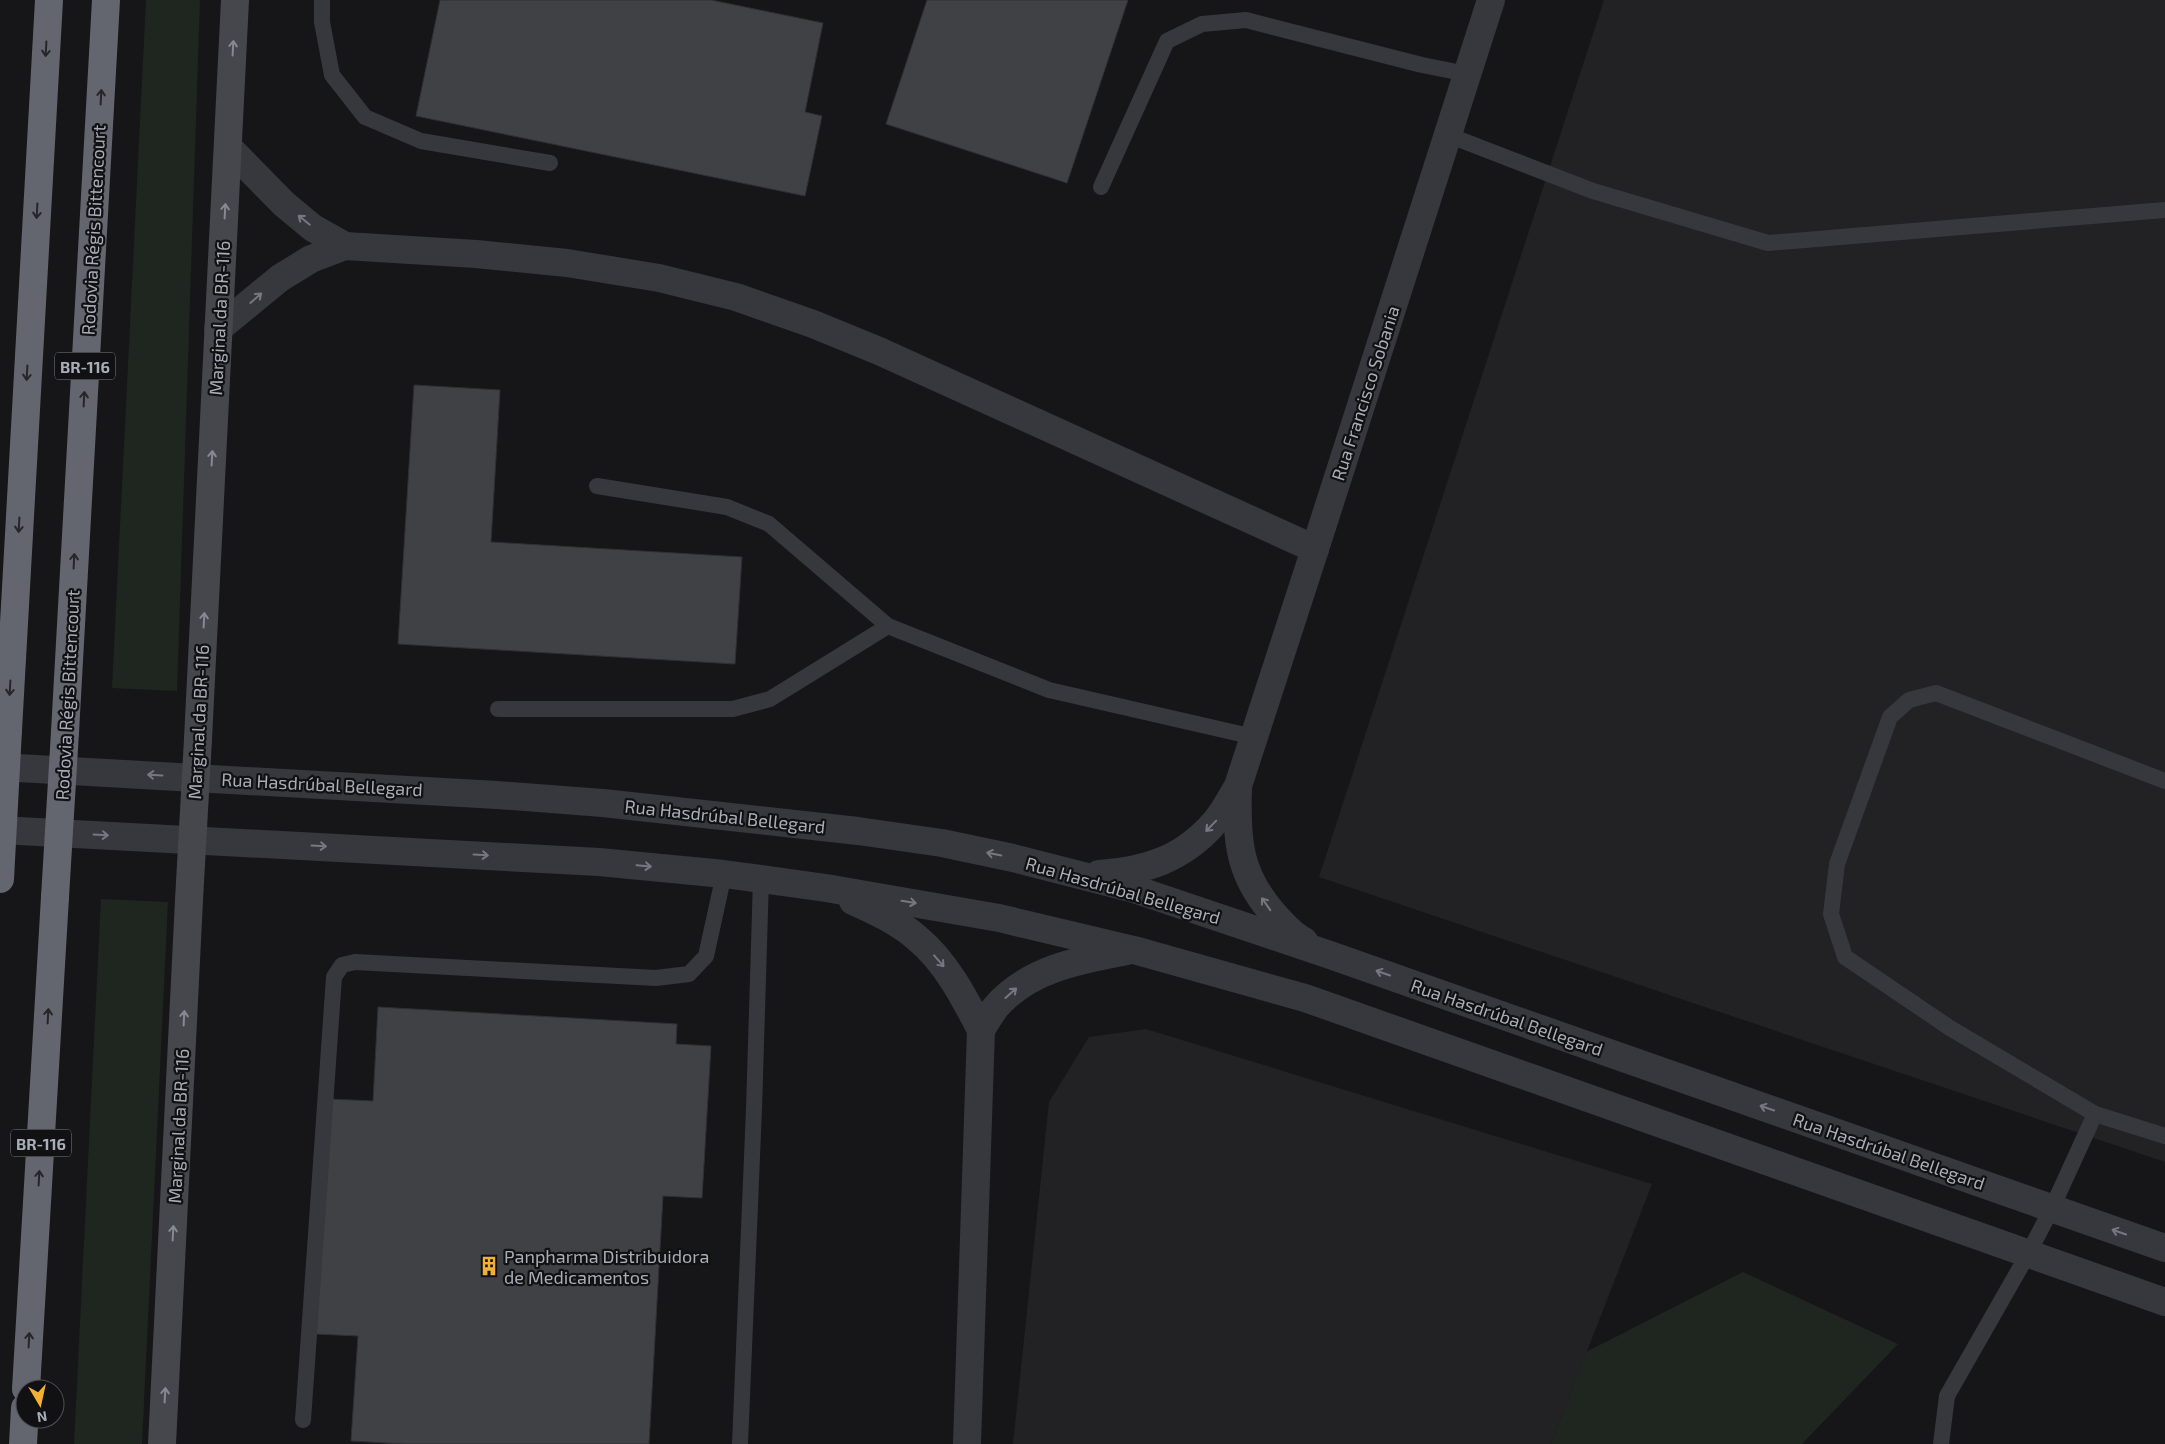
<svg xmlns="http://www.w3.org/2000/svg" width="2165" height="1444" viewBox="0 0 2165 1444" font-family="'Exo 2',sans-serif">
<style>
.built{fill:#222225}
.green{fill:#1e261f}
.building{fill:#404145;stroke:#303034}
.lines{fill:none;stroke-linecap:round;stroke-linejoin:round}
.service{stroke:#37383d;stroke-width:16}
.minor{stroke:#37383d;stroke-width:28}
.tertiary{stroke:#37383d;stroke-width:28}
.secondary{stroke:#45474d;stroke-width:28}
.motorway{stroke:#63666e;stroke-width:28}
.secondary-bridge{stroke:#45474d;stroke-width:28}
.motorway-bridge{stroke:#63666e;stroke-width:28}
.oneway{stroke:#858993}
.oneway2{stroke:#26262a}
.oneway3{stroke:#757881}
.labels{text-anchor:middle;dominant-baseline:central;stroke-width:4.5;stroke-linejoin:round;paint-order:stroke}
.shield{fill:#111113;stroke:#7b7e86;stroke-width:1}
.shield-label{font-size:16px;font-weight:bold;fill:#a8adb8}
.street-label{font-size:18px;fill:#a8adb8;stroke:#111113}
.poi-label{font-size:18px;fill:#a8adb8;stroke:#111113;text-anchor:start}
</style>
<rect width="100%" height="100%" fill="#161618"/>
<!-- built -->
<g class="built">
<polygon points="1604,0 2165,0 2165,1162 1319,877"/>
<polygon points="1146,1029 1652,1184 1551,1444 1013,1444 1049,1102 1089,1037"/>
</g>
<!-- green -->
<g class="green">
<polygon points="146,0 200,0 177,691 112,688"/>
<polygon points="101,899 168,902 142,1444 74,1444"/>
<polygon points="1743,1272 1898,1344 1802,1444 1551,1444 1586,1352"/>
</g>
<!-- building -->
<g class="building">
<polygon points="440,0 711,0 823,23 805,112 822,116 805,196 416,116"/>
<polygon points="927,0 1128,0 1067,183 886,124"/>
<polygon points="414,385 500,390 491,542 742,557 735,664 398,644"/>
<polygon points="378,1007 677,1024 676,1044 711,1046 702,1198 663,1196 649,1444 403,1444 351,1441 358,1336 316,1334 329,1099 373,1101"/>
</g>
<g class="lines">
<!-- service -->
<g class="service">
<polyline points="322,0 322,22 332,75 365,117 421,141 550,163"/>
<polyline points="1448,135 1593,191 1768,243 2165,210"/>
<polyline points="1101,187 1167,41 1202,24 1246,20 1422,65 1467,74"/>
<polyline points="597,486 727,507 769,524 888,626 1049,690 1254,737"/>
<polyline points="498,709 733,709 770,699 888,626"/>
<polyline points="2165,781 1936,693 1909,700 1890,717 1837,864 1831,914 1845,957 1950,1028 2095,1114 2165,1136"/>
<polyline points="303,1420 334,977 342,965 355,962 656,978 689,974 706,956 724,874"/>
<polyline points="740,1444 754,1109 761,879"/>
<polyline points="1941,1444 1947,1396 2028,1254 2052,1208 2095,1114"/>
</g>
<!-- minor -->
<polyline class="minor" points="1315,549 1491,0"/>
<!-- tertiary -->
<g class="tertiary">
<polyline points="228,147 284,204 313,228 345,246"/>
<path d="M218 329 280 278 311 259 345 246 476 254 567 263 659 278 736 297 813 324 879 351 1315 549 1238 786C1231 798 1224 812 1215 822 1183 859 1146 871 1099 874"/>
<polyline points="0,767 497,795 603,803 858,831 942,843 1013,858 1134,889 1330,955 2165,1248"/>
<path d="M1238 788C1236 843 1239 877 1278 919 1287 928 1293 936 1304 941"/>
<polyline points="0,830 599,862 724,874 826,888 999,918 1134,950 1305,998 2165,1302"/>
<path d="M853 901C875 911 899 922 917 938 946 962 964 997 981 1030L967 1444"/>
<path d="M981 1030C985 1023 990 1015 995 1008 1028 969 1079 960 1127 951"/>
</g>
<!-- secondary -->
<g class="secondary">
<polyline points="198,739 235,0"/>
<polyline points="162,1444 189,900"/>
</g>
<!-- motorway -->
<g class="motorway">
<polyline points="8,730 49,0"/>
<polyline points="65,732 106,0"/>
<polyline points="26,1389 55,897"/>
<polyline points="23,1444 25,1408"/>
</g>
<!-- secondary-bridge -->
<polyline class="secondary-bridge" points="189,900 198,739"/>
<!-- motorway-bridge -->
<g class="motorway-bridge">
<polyline points="0,879 8,730"/>
<polyline points="55,897 65,732"/>
</g>
</g>
<!-- one-way arrows -->
<defs><path id="oneway-shaft" d="M-6 0H5M1.5-3L5.5 0L1.5 3" fill="none" stroke-width="1.6" stroke-linecap="round" stroke-linejoin="round" transform="scale(1.25)"/></defs>
<g class="oneway">
<use href="#oneway-shaft" transform="translate(233 48) rotate(-87)"/>
<use href="#oneway-shaft" transform="translate(225 211) rotate(-87)"/>
<use href="#oneway-shaft" transform="translate(212 458) rotate(-87)"/>
<use href="#oneway-shaft" transform="translate(204 620) rotate(-87)"/>
<use href="#oneway-shaft" transform="translate(184 1018) rotate(-87)"/>
<use href="#oneway-shaft" transform="translate(173 1233) rotate(-87)"/>
<use href="#oneway-shaft" transform="translate(165 1395) rotate(-87)"/>
</g>
<g class="oneway2">
<use href="#oneway-shaft" transform="translate(46 49) rotate(93)"/>
<use href="#oneway-shaft" transform="translate(101 97) rotate(-87)"/>
<use href="#oneway-shaft" transform="translate(37 211) rotate(93)"/>
<use href="#oneway-shaft" transform="translate(27 373) rotate(93)"/>
<use href="#oneway-shaft" transform="translate(84 399) rotate(-87)"/>
<use href="#oneway-shaft" transform="translate(19 525) rotate(93)"/>
<use href="#oneway-shaft" transform="translate(74 561) rotate(-87)"/>
<use href="#oneway-shaft" transform="translate(10 688) rotate(93)"/>
<use href="#oneway-shaft" transform="translate(48 1016) rotate(-87)"/>
<use href="#oneway-shaft" transform="translate(39 1178) rotate(-87)"/>
<use href="#oneway-shaft" transform="translate(29 1340) rotate(-87)"/>
</g>
<g class="oneway3">
<use href="#oneway-shaft" transform="translate(304 220) rotate(-141)"/>
<use href="#oneway-shaft" transform="translate(256 298) rotate(-41)"/>
<use href="#oneway-shaft" transform="translate(155 775) rotate(-177)"/>
<use href="#oneway-shaft" transform="translate(1211 826) rotate(134)"/>
<use href="#oneway-shaft" transform="translate(101 835) rotate(3)"/>
<use href="#oneway-shaft" transform="translate(319 846) rotate(3)"/>
<use href="#oneway-shaft" transform="translate(994 854) rotate(-169)"/>
<use href="#oneway-shaft" transform="translate(481 855) rotate(3)"/>
<use href="#oneway-shaft" transform="translate(644 866) rotate(5)"/>
<use href="#oneway-shaft" transform="translate(909 902) rotate(9)"/>
<use href="#oneway-shaft" transform="translate(1266 904) rotate(-125)"/>
<use href="#oneway-shaft" transform="translate(939 961) rotate(49)"/>
<use href="#oneway-shaft" transform="translate(1383 973) rotate(-161)"/>
<use href="#oneway-shaft" transform="translate(1011 993) rotate(-42)"/>
<use href="#oneway-shaft" transform="translate(1767 1108) rotate(-161)"/>
<use href="#oneway-shaft" transform="translate(2119 1232) rotate(-161)"/>
</g>
<!-- icons -->
<defs>
<symbol id="building-bare" viewBox="-9 -9 18 18"><path d="M-4-6H4V6H1V3H-1V6H-4ZM-2.5-4.3h1.7v1.8h-1.7ZM.8-4.3h1.7v1.8H.8ZM-2.5-1h1.7V.8h-1.7ZM.8-1h1.7V.8H.8Z" fill="#f2b134" stroke="#111113" stroke-width="2.5" paint-order="stroke"/></symbol>
</defs>
<g fill-rule="evenodd">
<use href="#building-bare" x="475" y="1252" width="28" height="28"/>
</g>
<g class="labels">
<!-- shield labels -->
<g class="shield">
<rect x="55" y="352.5" width="60" height="27" rx="4"/>
<rect x="11" y="1129.5" width="60" height="27" rx="4"/>
</g>
<g class="shield-label">
<text x="85" y="366">BR-116</text>
<text x="41" y="1143">BR-116</text>
</g>
<!-- street labels -->
<g class="street-label">
<text transform="translate(93 230) rotate(-87)">Rodovia Régis Bittencourt</text>
<text transform="translate(219 318) rotate(-87)">Marginal da BR-116</text>
<text transform="translate(1365 393) rotate(-72)">Rua Francisco Sobania</text>
<text transform="translate(67 695) rotate(-87)">Rodovia Régis Bittencourt</text>
<text transform="translate(198 722) rotate(-87)">Marginal da BR-116</text>
<text transform="translate(322 784) rotate(3)">Rua Hasdrúbal Bellegard</text>
<text transform="translate(725 816) rotate(6)">Rua Hasdrúbal Bellegard</text>
<text transform="translate(1123 890) rotate(16)">Rua Hasdrúbal Bellegard</text>
<text transform="translate(1507 1017) rotate(19)">Rua Hasdrúbal Bellegard</text>
<text transform="translate(178 1126) rotate(-87)">Marginal da BR-116</text>
<text transform="translate(1889 1151) rotate(19)">Rua Hasdrúbal Bellegard</text>
</g>
<!-- poi labels -->
<g class="poi-label">
<text x="504" y="1256">Panpharma Distribuidora<tspan x="504" dy="21">de Medicamentos</tspan></text>
</g>
</g>
<!-- north arrow -->
<g transform="translate(40 1404) rotate(171)"><circle r="24" fill="#111113" stroke="#4d4f55"/>
<path d="M0-4L9 19L0 12L-9 19Z" fill="#f2b134"/>
<text y="-8" font-size="14" font-weight="bold" text-anchor="middle" fill="#a8adb8">N</text>
</g>
</svg>
